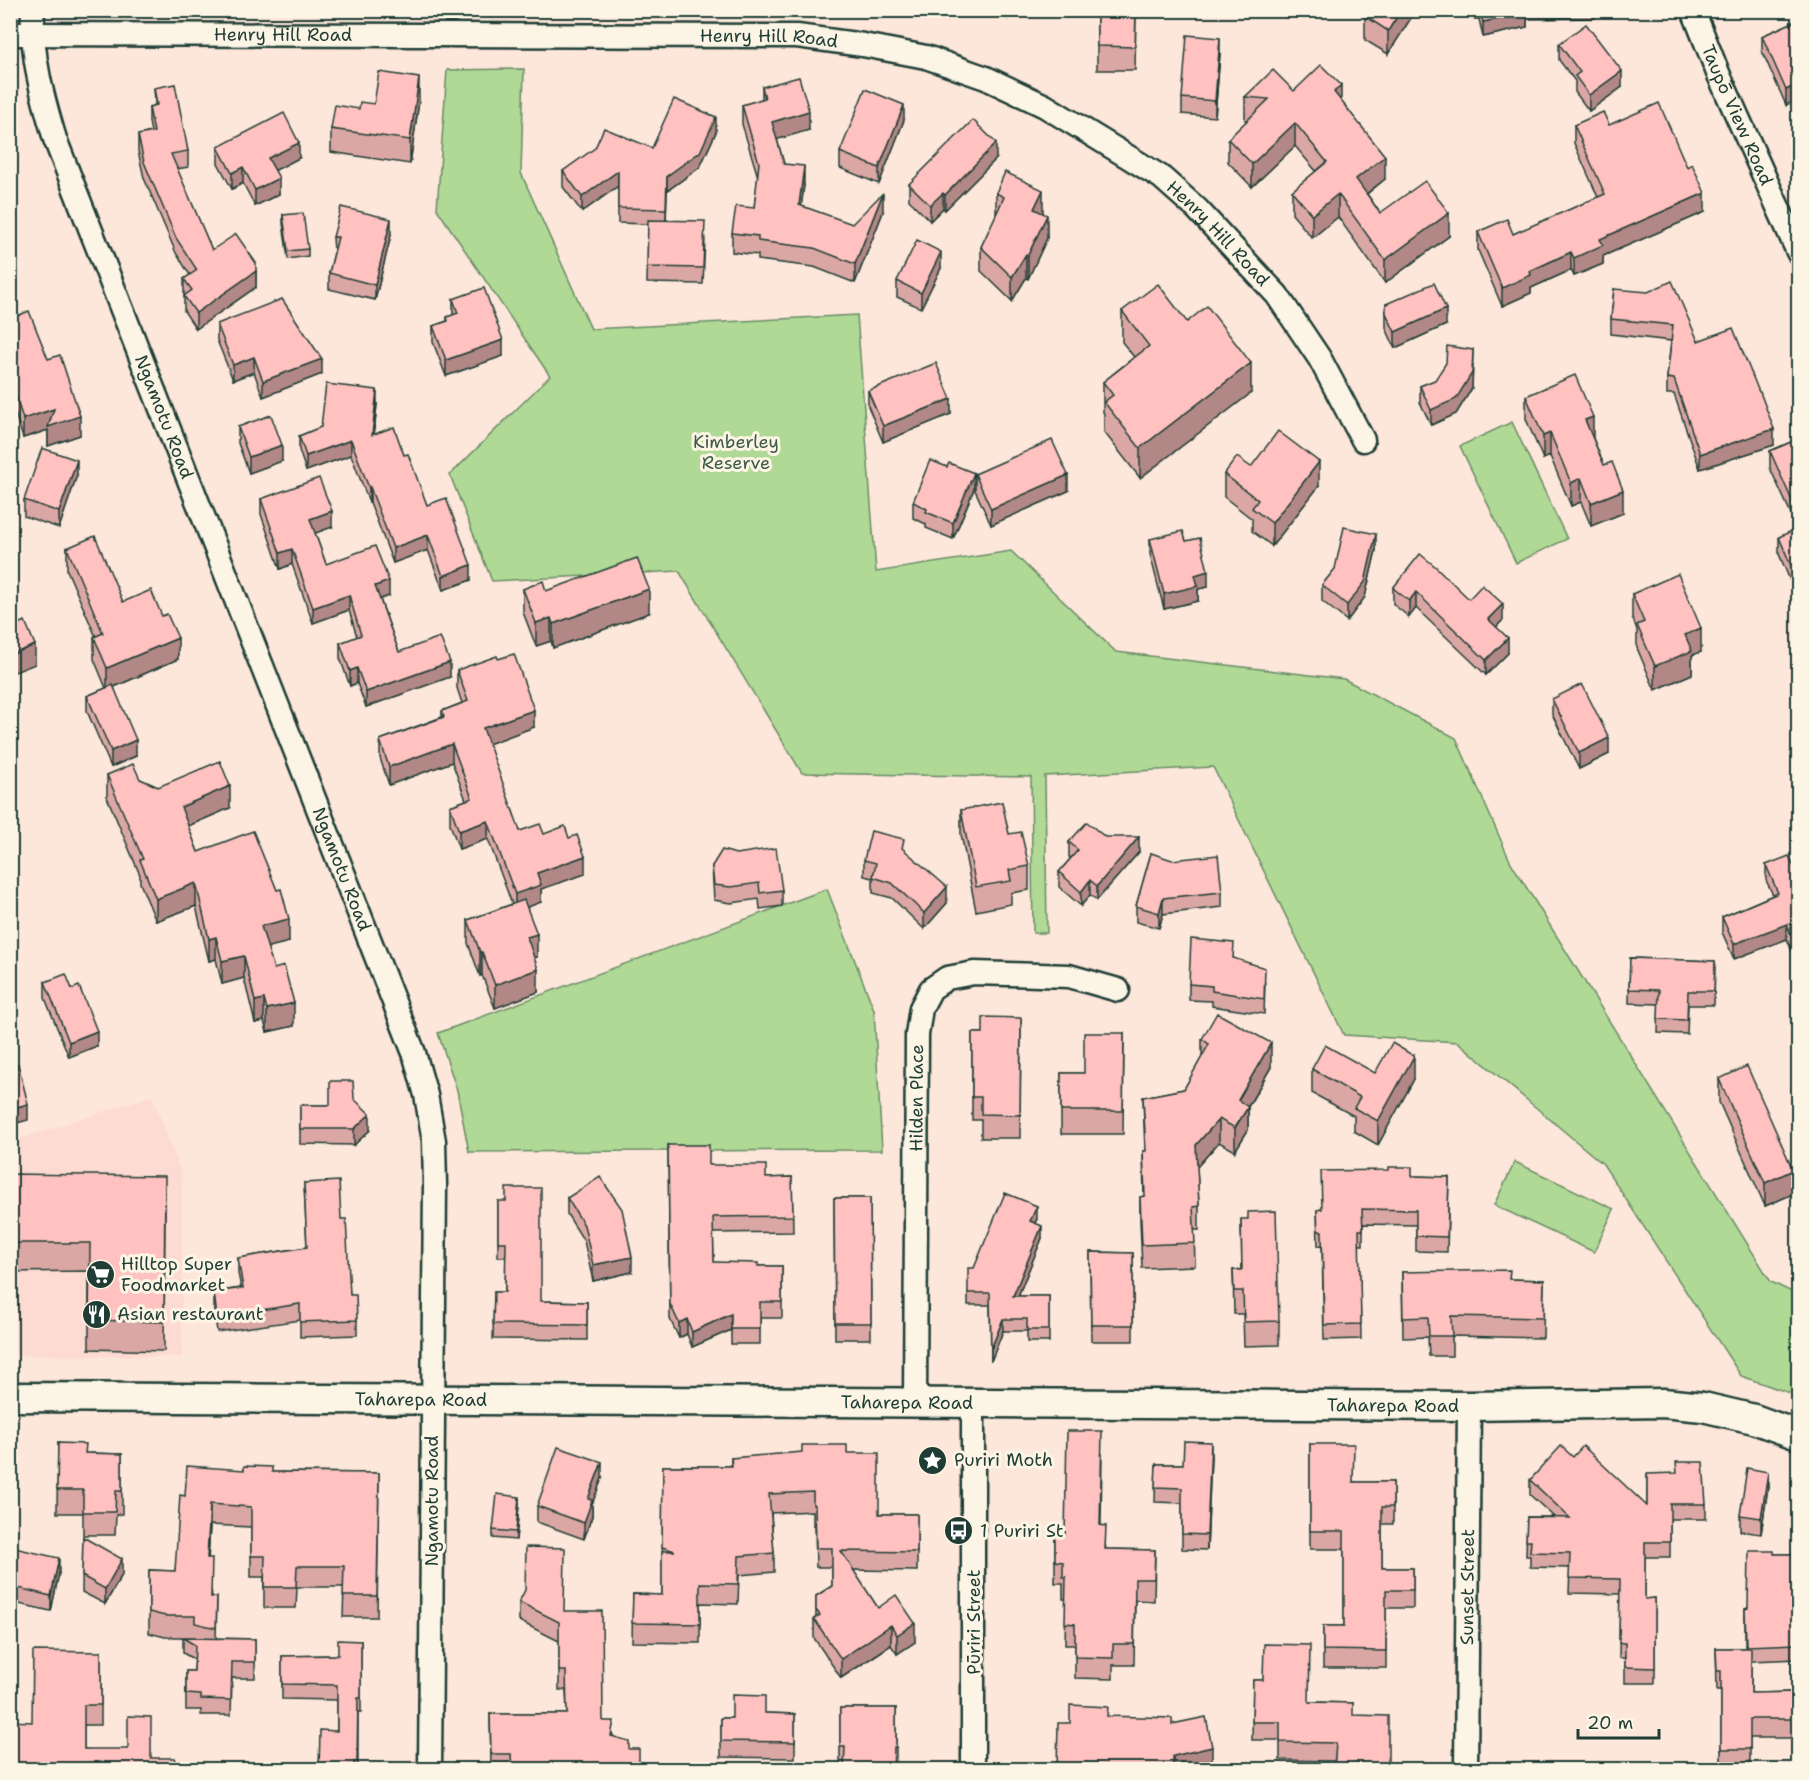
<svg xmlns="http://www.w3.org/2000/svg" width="1809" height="1780" viewBox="0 0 1809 1780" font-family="'Shantell Sans',sans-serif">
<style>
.built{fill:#fedbd2}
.green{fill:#b0d996;stroke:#688b65;stroke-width:1.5}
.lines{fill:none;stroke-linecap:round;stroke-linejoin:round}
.minor-casing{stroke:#1f3d34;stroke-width:27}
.tertiary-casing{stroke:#1f3d34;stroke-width:33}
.minor{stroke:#fcf5e5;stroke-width:22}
.tertiary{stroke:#fcf5e5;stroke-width:28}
.wall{fill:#dba7a5;stroke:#1f3d34;stroke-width:1.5}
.shaded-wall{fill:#b28886;stroke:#1f3d34;stroke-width:1.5}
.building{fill:#ffc2c0;stroke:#1f3d34;stroke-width:1.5}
.labels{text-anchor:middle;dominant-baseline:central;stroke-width:6;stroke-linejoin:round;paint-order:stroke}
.street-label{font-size:18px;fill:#1f3d34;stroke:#fcf5e5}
.park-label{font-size:18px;fill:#3c5c48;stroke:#fcf5e5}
.poi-label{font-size:18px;fill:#1f3d34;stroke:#fcf5e5;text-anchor:start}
</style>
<rect width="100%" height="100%" fill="#fde6da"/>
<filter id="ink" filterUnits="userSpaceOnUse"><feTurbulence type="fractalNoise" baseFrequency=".0167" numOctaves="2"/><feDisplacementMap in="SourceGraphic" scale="12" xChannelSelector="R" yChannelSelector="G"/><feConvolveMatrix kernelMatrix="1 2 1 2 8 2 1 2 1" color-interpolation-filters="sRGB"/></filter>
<g filter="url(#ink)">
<!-- built -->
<polygon class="built" points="152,1096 182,1175 182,1357 11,1355 10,1142"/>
<!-- green -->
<g class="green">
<polygon points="524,69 521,173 591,329 857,315 876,572 1011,551 1116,652 1344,679 1456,738 1510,861 1771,1282 1798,1295 1798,1396 1741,1376 1603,1164 1458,1042 1344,1035 1213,767 1045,776 1047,933 1033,933 1031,777 802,773 679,571 492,581 450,475 550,376 437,209 447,70"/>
<polygon points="1512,422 1567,539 1516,563 1460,446"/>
<polygon points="827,889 874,1010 882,1150 469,1152 457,1090 438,1033"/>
<polygon points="1515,1162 1614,1209 1594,1252 1494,1205"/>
</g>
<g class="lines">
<defs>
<g id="minor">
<path id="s1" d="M33 10C31 55 42 96 55 139L414 1053 426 1095 434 1141 435 1185 430 1770"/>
<path id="s2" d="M1693 10 1718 73 1798 252"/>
<path id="s3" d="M10 34 797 36 863 45 926 57 986 78 1045 106 1161 177 1197 209 1277 295 1320 359 1363 440"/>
<path id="s4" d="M915 1402 917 1035 921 1008 931 989 947 978 974 973 1069 976 1118 990"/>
<polyline points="973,1403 973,1770"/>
<path id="s5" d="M1466 1770 1469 1406"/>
</g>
<g id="tertiary">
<path id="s6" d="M10 1397 1469 1406 1663 1403 1703 1407 1754 1419 1798 1435"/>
</g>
</defs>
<!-- minor casing -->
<use href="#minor" class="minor-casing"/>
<!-- tertiary casing -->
<use href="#tertiary" class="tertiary-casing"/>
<!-- minor -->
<use href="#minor" class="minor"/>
<!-- tertiary -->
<use href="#tertiary" class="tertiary"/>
</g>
<!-- wall -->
<g class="wall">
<polygon points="919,10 933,10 932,14"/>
<polygon points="978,10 1011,10 1008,19"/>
<polygon points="1097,10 1136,10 1135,70 1097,70"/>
<polygon points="1416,10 1388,54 1365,40 1365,16"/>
<polygon points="1472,10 1595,10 1595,18 1527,19 1527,27 1483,37 1479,19 1473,19"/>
<polygon points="1798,20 1786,105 1762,51 1762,36"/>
<polygon points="1559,44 1622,87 1589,111 1575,92 1575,81 1559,60"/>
<polygon points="1220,53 1215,117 1182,114 1182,98"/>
<polygon points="762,87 809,130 777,139 784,164 804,185 801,206 852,224 883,212 855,283 814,267 758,260 758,255 732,252 732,233 754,208 758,177 742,124 742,105 762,99"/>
<polygon points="154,88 188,151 188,167 177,169 212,250 256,271 256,287 196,329 184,311 184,279 190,275 176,253 144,178 138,151 138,135 151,132 149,122 149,107 155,105"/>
<polygon points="1294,91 1341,101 1385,179 1367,194 1380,213 1449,236 1385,283 1338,217 1312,238 1292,214 1292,191 1316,171 1295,146 1252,187 1228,162 1228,139 1248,120 1245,120 1245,97"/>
<polygon points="419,101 410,164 331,152 331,129 359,109 374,104"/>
<polygon points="904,120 879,184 840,168 840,152"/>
<polygon points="1574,125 1609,125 1705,212 1603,256 1603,264 1574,276 1571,270 1531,288 1531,293 1502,306 1478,250 1478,232 1513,234 1598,197 1574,143"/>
<polygon points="716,132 700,167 667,191 666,220 705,237 703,284 647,283 648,224 618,223 618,186 582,212 563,187 563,171"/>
<polygon points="218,147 299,158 275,170 279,194 255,206 243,183 232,189 218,163"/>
<polygon points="996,159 945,210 943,208 930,221 909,200 909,184"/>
<polygon points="996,193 1043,213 1047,238 1028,279 1026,278 1012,301 981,271 981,247 996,216"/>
<polygon points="283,215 308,249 308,256 288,259 283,223"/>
<polygon points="391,235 375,300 329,289 329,273 334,253 333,237"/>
<polygon points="941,268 921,308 897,297 897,281"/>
<polygon points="1614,289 1698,341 1774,445 1700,469 1674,394 1667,394 1667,378 1671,341 1611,334 1611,319"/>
<polygon points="453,299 503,356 446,376 433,342 433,326 447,321 447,317 453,315"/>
<polygon points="10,300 17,316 48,359 80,435 48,446 48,430 23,438 10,398"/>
<polygon points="1386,304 1446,325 1395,348 1386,328"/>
<polygon points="1122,311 1187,322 1251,393 1140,478 1104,432 1104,414 1103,412 1103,382 1134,357 1122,342"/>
<polygon points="217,324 322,374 263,397 254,372 233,380 217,340"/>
<polygon points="1473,365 1472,388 1456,414 1431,425 1420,402 1420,386"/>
<polygon points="868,391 951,414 883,442 868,406"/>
<polygon points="1526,396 1593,438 1623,513 1591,526 1581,502 1571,506 1550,456 1543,459 1526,419"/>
<polygon points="377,404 374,435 404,455 427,505 471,580 443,590 428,550 393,563 370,502 369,502 351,455 306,471 299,450 299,436"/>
<polygon points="238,427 282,461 249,473 238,443"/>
<polygon points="1798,439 1798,591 1795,592 1779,554 1779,537 1798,529 1770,468 1770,451"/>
<polygon points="1251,467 1319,486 1272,546 1252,531 1252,519 1224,497 1224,474"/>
<polygon points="975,474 1068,491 991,525 975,490"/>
<polygon points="77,475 59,528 24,516 24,500"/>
<polygon points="974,489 953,539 926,528 926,524 913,518 913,502"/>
<polygon points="261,499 332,527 315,533 326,564 389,596 380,599 399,652 450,677 366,707 357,683 350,686 340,658 340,643 357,637 349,610 313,623 292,564 280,569 261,514"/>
<polygon points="1150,539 1186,541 1208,587 1198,589 1198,601 1164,609 1150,554"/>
<polygon points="67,548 123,602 178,659 114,687 136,756 111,767 87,711 87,696 106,688 94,659 94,637 96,637 67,570"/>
<polygon points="1376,550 1365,597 1347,621 1322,601 1322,585 1335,569"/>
<polygon points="1393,588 1469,599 1503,620 1496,627 1508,653 1486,675 1416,608 1409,617 1393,604"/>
<polygon points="523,589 546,591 649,613 553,648 551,641 536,646 523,612"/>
<polygon points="1632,594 1701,652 1692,655 1692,674 1655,690 1637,648 1637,630 1632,617"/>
<polygon points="457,670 534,727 488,744 520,831 544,834 585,874 541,889 541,902 527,907 537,957 534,958 538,992 495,1008 482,975 480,976 468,943 468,920 512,904 488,839 459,849 450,824 450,806 466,800 452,762 389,785 380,758 380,740 442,717 442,711 462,703 457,688"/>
<polygon points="1552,699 1609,754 1579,769 1552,714"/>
<polygon points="107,775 140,779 158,787 230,808 188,826 198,852 289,942 267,947 274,969 294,1026 267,1032 264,1021 255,1023 244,978 222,984 216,959 209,961 196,906 156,921 140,883 140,875 107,797"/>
<polygon points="961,810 1009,834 1029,866 1029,890 1011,893 1011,904 976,911 961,834"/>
<polygon points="1105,837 1139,852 1097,900 1090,895 1081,906 1059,887 1059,872 1071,858 1069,857 1069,842"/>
<polygon points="904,850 947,903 924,929 892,898 873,893 873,878 864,876 864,860"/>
<polygon points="1151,853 1222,892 1222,907 1163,914 1159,928 1136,922 1136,906"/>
<polygon points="1766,865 1795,869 1798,868 1798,966 1787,939 1734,959 1722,932 1722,917 1773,895 1766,880"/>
<polygon points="712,866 782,890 782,906 760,909 759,899 731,903 714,900"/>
<polygon points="1234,958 1265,983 1264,1014 1212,1006 1212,1001 1189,1000 1189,984"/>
<polygon points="1630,958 1715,961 1714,1005 1688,1005 1687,1034 1658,1033 1659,1004 1629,1003"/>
<polygon points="45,982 97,1046 69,1057 45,998"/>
<polygon points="1021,1018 1020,1138 981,1138 981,1120 972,1120 972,1033 983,1033"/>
<polygon points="1124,1033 1123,1134 1061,1134 1061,1073 1084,1073"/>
<polygon points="1202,1039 1271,1067 1248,1107 1248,1130 1235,1151 1219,1142 1197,1167 1199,1206 1199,1230 1194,1230 1195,1266 1142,1268 1140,1220 1140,1197 1144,1196 1143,1151 1145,1151 1143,1097 1184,1089 1202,1057"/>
<polygon points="1312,1069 1375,1073 1414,1079 1378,1145 1354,1131 1354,1116 1312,1093"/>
<polygon points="1719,1079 1793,1194 1765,1206 1719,1102"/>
<polygon points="354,1099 370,1130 354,1145 300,1144 300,1105 330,1105"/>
<polygon points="668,1145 709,1165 766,1178 792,1177 793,1232 713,1233 714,1262 758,1266 782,1266 782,1318 760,1318 760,1344 731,1344 731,1330 692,1347 687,1334 679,1338 670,1319"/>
<polygon points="10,1174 165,1205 164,1351 89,1349 89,1271 10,1272"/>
<polygon points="1412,1176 1449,1177 1447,1252 1416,1251 1416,1225 1363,1224 1363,1245 1359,1245 1361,1339 1324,1340 1322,1245 1318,1246 1317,1210 1322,1209"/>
<polygon points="304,1183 341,1219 350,1295 357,1320 357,1335 300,1337 300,1320 217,1332 214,1308 214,1292 241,1288 238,1273 238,1258 307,1247"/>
<polygon points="567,1198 632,1272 593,1281 584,1241 567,1214"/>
<polygon points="834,1198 870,1198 871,1339 835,1339"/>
<polygon points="498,1201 541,1301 587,1302 587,1340 493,1339 494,1292 505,1292 506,1257 498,1257"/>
<polygon points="1037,1219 1035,1223 1042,1238 1018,1296 1049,1296 1049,1342 1027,1342 1027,1331 1003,1331 991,1361 990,1305 968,1305 968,1293 974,1268"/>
<polygon points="1241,1219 1279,1321 1279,1345 1244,1346 1243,1314 1234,1314 1233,1270 1242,1270"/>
<polygon points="1090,1252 1133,1253 1133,1341 1091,1341"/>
<polygon points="1402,1272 1510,1279 1544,1280 1543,1338 1452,1336 1452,1356 1429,1356 1428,1337 1403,1338"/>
<polygon points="58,1443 86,1453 122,1454 122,1514 116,1515 115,1535 83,1535 83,1513 57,1513"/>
<polygon points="1310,1444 1354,1482 1393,1482 1393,1524 1382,1524 1382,1568 1413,1568 1413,1608 1386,1608 1386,1668 1323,1668 1323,1626 1344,1626 1344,1549 1310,1549"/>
<polygon points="847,1453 879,1514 917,1514 917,1571 853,1570 878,1608 915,1642 897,1654 891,1645 841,1678 814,1638 814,1619 816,1617 816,1596 832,1586 832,1567 816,1567 815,1525 813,1525 813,1511 771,1513 774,1553 774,1572 739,1575 738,1604 700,1603 700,1643 632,1642 633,1594 662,1595 663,1466 731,1466 731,1458"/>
<polygon points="1102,1453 1101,1525 1106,1549 1155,1550 1154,1601 1135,1600 1134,1665 1113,1665 1113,1679 1075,1678 1075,1645 1065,1645 1066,1599 1063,1599 1063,1583 1055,1583 1055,1535 1065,1535"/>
<polygon points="1211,1456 1207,1550 1182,1549 1182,1503 1155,1502 1156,1464 1183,1464"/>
<polygon points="1573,1457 1647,1506 1647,1474 1706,1504 1706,1519 1670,1519 1670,1557 1645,1557 1645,1599 1655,1598 1655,1683 1625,1683 1625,1658 1619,1658 1620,1594 1569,1593 1570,1568 1530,1567 1530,1556 1526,1556 1527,1517 1554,1517 1530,1495 1530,1480"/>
<polygon points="272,1472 379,1473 377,1617 343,1617 344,1587 297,1587 296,1608 264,1608 264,1577 251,1577 251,1527 210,1525 208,1558 212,1597 217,1597 216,1638 255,1639 255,1678 232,1678 231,1715 201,1715 201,1710 186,1710 186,1671 194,1671 195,1660 183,1653 183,1638 195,1638 195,1637 165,1637 149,1633 149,1570 175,1571 185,1496"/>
<polygon points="602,1478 592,1504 592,1516 584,1539 537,1522 537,1506"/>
<polygon points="1768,1487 1761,1534 1740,1531 1740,1515"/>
<polygon points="519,1504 516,1540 493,1538 493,1530"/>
<polygon points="83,1537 122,1575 105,1604 82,1592"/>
<polygon points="10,1547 59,1573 51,1611 10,1602"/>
<polygon points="1774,1554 1798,1554 1798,1659 1751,1661 1751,1693 1798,1692 1798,1738 1750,1738 1750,1768 1721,1768 1721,1690 1717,1690 1716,1648 1745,1648 1745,1609 1748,1608"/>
<polygon points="519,1602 564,1611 603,1721 614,1737 629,1749 639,1770 491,1770 490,1714 567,1714 566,1690 559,1690 559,1641 519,1621"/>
<polygon points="361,1641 361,1712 358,1712 358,1770 319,1770 337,1731 337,1700 282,1699 282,1656 338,1655"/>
<polygon points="101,1652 101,1725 84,1725 84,1749 151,1758 10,1770 32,1722"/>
<polygon points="1253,1680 1263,1680 1310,1702 1353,1703 1334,1761 1280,1760 1280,1740 1252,1740"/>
<rect x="840" y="1708" width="56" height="54"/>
<polygon points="765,1713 795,1714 795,1758 721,1757 721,1718 732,1718"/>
</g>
<!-- shaded-wall -->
<g class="shaded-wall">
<polygon points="1008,10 1011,10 1008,19"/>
<polygon points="1401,10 1416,10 1388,54 1388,31"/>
<polygon points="1527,13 1527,27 1483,37 1483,22"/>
<polygon points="1220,38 1220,53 1215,117 1215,101"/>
<polygon points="1622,71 1622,87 1589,111 1589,95"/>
<polygon points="419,78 419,101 410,164 410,140"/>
<polygon points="1798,84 1798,100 1786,105 1786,90"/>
<polygon points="1341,85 1341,108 1334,92"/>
<polygon points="904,105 904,120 879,184 879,168"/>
<polygon points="809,111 809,130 772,141 772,122"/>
<polygon points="716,117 716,132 700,167 667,191 666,224 667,176"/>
<polygon points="1295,123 1295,146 1252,187 1252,164"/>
<polygon points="299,143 299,158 268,174 268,158"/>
<polygon points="996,143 996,159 945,210 945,195"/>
<polygon points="1385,156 1385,179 1356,202 1356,179"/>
<polygon points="804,166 804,185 799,224 799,205"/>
<polygon points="243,167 243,183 232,189 232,173"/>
<polygon points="618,171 618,186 582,212 582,197"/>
<polygon points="279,178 279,194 255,206 255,190"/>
<polygon points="1043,190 1043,214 1034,209"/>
<polygon points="883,193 883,212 855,283 855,264"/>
<polygon points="943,193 943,208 930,221 930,205"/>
<polygon points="1705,193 1705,212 1603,256 1603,264 1574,276 1574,258 1600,239"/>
<polygon points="1338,194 1338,217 1312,238 1312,215"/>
<polygon points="1449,213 1449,236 1385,283 1385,260"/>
<polygon points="1047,215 1047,238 1028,279 1028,255"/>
<polygon points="391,219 391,235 375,300 375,285"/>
<polygon points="941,252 941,268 921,308 921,293"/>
<polygon points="1571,252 1571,270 1531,288 1531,293 1502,306 1502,288 1530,271"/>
<polygon points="1026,254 1026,278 1012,301 1012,277"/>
<polygon points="16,263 16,282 10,284 10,265"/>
<polygon points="256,271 256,287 196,329 196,313"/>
<polygon points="1446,309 1446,325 1395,348 1395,332"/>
<polygon points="503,340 503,356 446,376 446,360"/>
<polygon points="1473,350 1472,388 1456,414 1431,425 1431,410"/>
<polygon points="254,357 254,372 233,380 233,365"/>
<polygon points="322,359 322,374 263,397 263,381"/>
<polygon points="1251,363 1251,393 1140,478 1140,448"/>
<polygon points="377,390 377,404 372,450 372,435"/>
<polygon points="951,399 951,414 883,442 883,426"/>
<polygon points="54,409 80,416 80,435 48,446 48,430 23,438 23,419"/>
<polygon points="1593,417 1593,441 1585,420"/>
<polygon points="1774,429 1774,445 1700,469 1700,454"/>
<polygon points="1550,433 1550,456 1543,459 1543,436"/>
<polygon points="351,440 351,455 306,471 306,456"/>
<polygon points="282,445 282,461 249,473 249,457"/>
<polygon points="77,460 77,475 59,528 59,512"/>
<polygon points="1319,462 1319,486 1272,546 1272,523"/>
<polygon points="974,473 974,489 953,539 953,523"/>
<polygon points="1068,475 1068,491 991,525 991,509"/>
<polygon points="1581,478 1581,502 1571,506 1571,483"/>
<polygon points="370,487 370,502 369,502 369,488"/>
<polygon points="1623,490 1623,513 1591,526 1591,503"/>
<polygon points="332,511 332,527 310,535 310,519"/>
<polygon points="1376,534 1376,550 1365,597 1347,621 1347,605"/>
<polygon points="428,535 428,550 393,563 393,548"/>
<polygon points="292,549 292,564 280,569 280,553"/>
<polygon points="471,565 471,580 443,590 443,576"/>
<polygon points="1208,571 1208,587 1198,589 1198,601 1164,609 1164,594 1195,575"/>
<polygon points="1798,574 1798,591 1795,592 1795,575"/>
<polygon points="389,581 389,596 375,601 375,586"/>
<polygon points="649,589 649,613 553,648 553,624"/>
<polygon points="1416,592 1416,608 1409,617 1409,601"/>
<polygon points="349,595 349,610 313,623 313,608"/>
<polygon points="1503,604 1503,620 1488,635 1488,619"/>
<polygon points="551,618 551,641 536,646 536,623"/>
<polygon points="1701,628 1701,652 1692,655 1692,674 1655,690 1655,666 1685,635"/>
<polygon points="178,638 178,659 107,690 107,668"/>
<polygon points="1508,638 1508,653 1486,675 1486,660"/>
<polygon points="35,645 35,664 10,674 10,655"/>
<polygon points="450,662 450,677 366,707 366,692"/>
<polygon points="357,668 357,683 350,686 350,671"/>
<polygon points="534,710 534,727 483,746 483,728"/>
<polygon points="1609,738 1609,754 1579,769 1579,753"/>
<polygon points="136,740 136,756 111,767 111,751"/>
<polygon points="452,744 452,762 389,785 389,767"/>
<polygon points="230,786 230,808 181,829 181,807"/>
<polygon points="488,821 488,839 459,849 459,831"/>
<polygon points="1139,837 1139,852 1097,900 1097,886"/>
<polygon points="585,856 585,874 541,889 541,902 515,912 515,894 537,873"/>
<polygon points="16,873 16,893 10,895 10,874"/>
<polygon points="1090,880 1090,895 1081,906 1081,892"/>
<polygon points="196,883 196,906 156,921 156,899"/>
<polygon points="947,887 947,903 924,929 924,913"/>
<polygon points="1163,898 1163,914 1159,928 1159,913"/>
<polygon points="289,919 289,942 261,949 261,926"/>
<polygon points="1787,924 1787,939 1734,959 1734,944"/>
<polygon points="537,934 537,957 527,961 527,937"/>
<polygon points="216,937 216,959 209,961 209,939"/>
<polygon points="480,952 482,952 482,975 480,976"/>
<polygon points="244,956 244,978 222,984 222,961"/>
<polygon points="538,969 538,992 495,1008 495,985"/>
<polygon points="264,999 264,1021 255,1023 255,1001"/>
<polygon points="294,1003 294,1026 267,1032 267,1009"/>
<polygon points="97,1031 97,1046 69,1057 69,1042"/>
<polygon points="1271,1043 1271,1067 1243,1115 1248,1107 1248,1130 1235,1151 1235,1128 1238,1100"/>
<polygon points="1414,1056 1414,1079 1378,1145 1378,1121"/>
<polygon points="28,1104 28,1120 10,1125 10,1109"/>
<polygon points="370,1114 370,1130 354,1145 354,1129"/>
<polygon points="1219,1119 1219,1142 1196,1168 1196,1145"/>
<polygon points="1793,1170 1793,1194 1765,1206 1765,1183"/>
<polygon points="1037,1206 1037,1219 1030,1233 1030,1221"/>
<polygon points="1042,1226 1042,1238 1013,1308 1013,1296"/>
<polygon points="632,1257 632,1272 593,1281 593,1265"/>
<polygon points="731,1314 731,1330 692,1347 692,1332"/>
<polygon points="687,1319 687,1334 679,1338 679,1323"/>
<polygon points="1003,1319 1003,1331 991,1361 991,1349"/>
<polygon points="1211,1442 1211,1456 1207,1550 1207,1535"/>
<polygon points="602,1462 602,1478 592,1504 592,1516 584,1539 584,1523 588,1499"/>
<polygon points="1768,1472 1768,1487 1761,1534 1761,1518"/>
<polygon points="519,1497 519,1504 516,1540 516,1532"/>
<polygon points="210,1504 210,1525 207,1579 207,1558"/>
<polygon points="59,1558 59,1573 51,1611 51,1596"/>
<polygon points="122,1559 122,1575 105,1604 105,1589"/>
<polygon points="915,1623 915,1642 897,1654 897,1635"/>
<polygon points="891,1625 891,1645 841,1678 841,1659"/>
<polygon points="1212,1747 1212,1762 1179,1770 1173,1770 1173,1756"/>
</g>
<!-- building -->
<g class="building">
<polygon points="1097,10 1136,10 1135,47 1097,46"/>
<polygon points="1369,10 1401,10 1388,31 1365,16"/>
<polygon points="1480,10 1526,10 1527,13 1483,22"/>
<polygon points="1798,20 1798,84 1786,90 1762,36"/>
<polygon points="1586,24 1622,71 1589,95 1575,76 1580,72 1559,44"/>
<polygon points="1187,35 1220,38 1215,101 1182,98"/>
<polygon points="1321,65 1341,85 1334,92 1385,156 1356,179 1380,213 1425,181 1449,213 1385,260 1338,194 1312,215 1292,191 1327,162 1295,123 1252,164 1228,139 1269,99 1245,97 1273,70 1294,91"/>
<polygon points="379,72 419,78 410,140 331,129 335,105 359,109 360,102 374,104"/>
<polygon points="799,77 809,111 772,122 784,164 804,166 799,205 852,224 883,193 855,264 814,248 758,241 758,236 732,233 736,206 754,208 759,163 742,105 765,98 762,87"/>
<polygon points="175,84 188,151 171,154 212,250 236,234 256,263 256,271 196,313 184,296 192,290 184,279 197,270 176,238 144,162 138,135 154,132 149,107 157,105 154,88"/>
<polygon points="865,89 904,105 879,168 840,152"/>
<polygon points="674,99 716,117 700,152 667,176 666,209 618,208 618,171 582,197 563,171 595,148 604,128 652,148"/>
<polygon points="1659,103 1687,167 1692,164 1705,193 1600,239 1603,245 1574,258 1571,252 1530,271 1531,275 1502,288 1478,232 1507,219 1513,234 1605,194 1574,125 1603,112 1609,125"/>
<polygon points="284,113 299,143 268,158 279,178 255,190 243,167 232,173 218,147"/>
<polygon points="973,120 996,143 945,195 943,193 930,205 909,184"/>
<polygon points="1005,172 1043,190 1034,209 1047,215 1028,255 1026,254 1012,277 981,247 1004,197 996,193"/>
<polygon points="341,207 391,219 375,285 329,273 338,237 333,237"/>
<polygon points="303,213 308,249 288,251 283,215"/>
<polygon points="648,220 705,221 703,268 647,267"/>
<polygon points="917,240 941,252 921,293 897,281"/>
<polygon points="10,249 16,263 10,265"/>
<polygon points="1672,281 1698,341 1733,328 1759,392 1760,392 1774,429 1700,454 1674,379 1667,378 1673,325 1611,319 1614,289 1648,292"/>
<polygon points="1434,283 1446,309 1395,332 1386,313 1386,304"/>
<polygon points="1158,284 1187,322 1207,306 1251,363 1140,448 1104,402 1113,395 1103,382 1149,346 1122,311"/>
<polygon points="484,288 503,340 446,360 433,326 448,321 447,317 458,313 453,299"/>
<polygon points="282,299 322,359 263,381 254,357 233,365 217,324"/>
<polygon points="10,300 17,316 29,311 48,359 60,355 80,416 48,427 54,409 23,419 10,379"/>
<polygon points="1447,346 1473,350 1472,373 1456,399 1431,410 1420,386 1435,380 1446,363"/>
<polygon points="936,363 951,399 883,426 868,391"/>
<polygon points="1575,375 1593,417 1585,420 1604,465 1612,462 1623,490 1591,503 1581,478 1571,483 1550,433 1543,436 1526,396"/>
<polygon points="326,384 377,390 372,435 394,427 404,455 408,454 427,505 446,498 471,565 443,576 428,535 393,548 370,487 369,488 351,440 306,456 299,436 321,427"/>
<polygon points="271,415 282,445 249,457 238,427"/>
<polygon points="1278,431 1319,462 1272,523 1252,508 1258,500 1224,474 1237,457 1251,467"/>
<polygon points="1798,439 1798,514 1770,451"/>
<polygon points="1052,440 1068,475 991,509 975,474"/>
<polygon points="42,448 77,460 59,512 24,500"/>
<polygon points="930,460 947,467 949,463 974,473 953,523 926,512 927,509 913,502"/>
<polygon points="319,478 332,511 310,519 326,564 375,546 389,581 375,586 399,652 440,637 450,662 366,692 357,668 350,671 340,643 361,635 349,595 313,608 292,549 280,553 261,499"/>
<polygon points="1344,527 1376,534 1365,582 1347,605 1322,585 1335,569"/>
<polygon points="1798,528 1798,574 1795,575 1779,537"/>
<polygon points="1183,531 1186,541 1200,538 1208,571 1195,575 1198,586 1164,594 1150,539"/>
<polygon points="95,536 123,602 151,590 162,616 167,614 178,638 107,668 94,637 103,633 67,548"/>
<polygon points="1420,554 1436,567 1469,599 1482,585 1503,604 1488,619 1508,638 1486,660 1416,592 1409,601 1393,588"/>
<polygon points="637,558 649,589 553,624 551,618 536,623 523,589 543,581 546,591"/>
<polygon points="1678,574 1701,628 1685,635 1692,651 1655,666 1637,625 1644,622 1632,594"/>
<polygon points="25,621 35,645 10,655 10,627"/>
<polygon points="514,654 534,710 483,728 520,831 540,824 544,834 565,826 569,838 577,835 585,856 537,873 541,885 515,894 488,821 459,831 450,806 472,798 452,744 389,767 380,740 444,717 442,711 468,701 457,670 497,656 498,659"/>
<polygon points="1582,684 1609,738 1579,753 1552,699"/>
<polygon points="113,685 136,740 111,751 87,696"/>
<polygon points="220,761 230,786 181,807 198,852 253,831 277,890 281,889 289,919 261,926 274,969 284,966 294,1003 267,1009 264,999 255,1001 244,956 222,961 216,937 209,939 196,883 156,899 140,860 143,859 107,775 133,764 140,779 158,787"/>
<polygon points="1002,802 1009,834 1021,832 1029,866 1009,870 1011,881 976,887 961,810"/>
<polygon points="1087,822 1105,837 1139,837 1097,886 1090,880 1081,892 1059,872 1078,850 1069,842"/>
<polygon points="871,831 904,839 902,848 947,887 924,913 892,883 873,877 876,863 864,860"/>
<polygon points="776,848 782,890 760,893 759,883 731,887 714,885 712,866 722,850 736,854"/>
<polygon points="1151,853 1172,860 1218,855 1222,892 1163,898 1159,913 1136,906"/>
<polygon points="1789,856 1795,869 1798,868 1798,952 1787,924 1734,944 1722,917 1778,893 1766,865"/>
<polygon points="10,859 16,873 10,874"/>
<polygon points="524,900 537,934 527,937 538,969 495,985 482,952 480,952 468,920"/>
<polygon points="1191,939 1234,943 1233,958 1265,968 1264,999 1212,991 1212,986 1189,984"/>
<polygon points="1630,958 1715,961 1714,991 1688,991 1687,1020 1658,1019 1659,990 1629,989"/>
<polygon points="66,974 72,989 79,986 97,1031 69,1042 45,982"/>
<polygon points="1217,1013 1271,1043 1238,1100 1248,1107 1235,1128 1219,1119 1196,1145 1199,1206 1193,1207 1195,1243 1142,1245 1140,1197 1145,1196 1143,1151 1146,1151 1143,1097 1184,1089 1209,1044 1202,1039"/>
<polygon points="983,1017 1021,1018 1020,1115 981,1114 981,1097 972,1097 972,1033 983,1033"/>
<polygon points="1084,1033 1124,1033 1123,1111 1061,1111 1061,1073 1084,1073"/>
<polygon points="1392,1043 1414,1056 1378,1121 1354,1108 1360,1097 1312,1069 1325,1045 1375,1073"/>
<polygon points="18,1064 28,1104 10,1109 10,1066"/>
<polygon points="1747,1066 1793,1170 1765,1183 1719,1079"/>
<polygon points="330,1081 353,1081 354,1099 370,1114 354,1129 300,1129 300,1105 330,1105"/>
<polygon points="668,1145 709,1145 709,1165 766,1165 766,1178 792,1177 793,1216 713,1217 714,1262 758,1263 758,1266 782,1266 782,1302 760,1302 760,1329 731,1329 731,1314 692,1332 687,1319 679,1323 670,1304"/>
<polygon points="1389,1167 1412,1167 1412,1176 1449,1177 1447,1237 1416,1236 1416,1210 1362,1209 1363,1230 1359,1230 1361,1324 1324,1325 1322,1231 1318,1231 1317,1210 1322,1209 1321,1171 1389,1170"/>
<polygon points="10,1174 165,1176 164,1322 89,1320 90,1243 10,1243"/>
<polygon points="600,1177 622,1209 632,1257 593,1265 584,1225 567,1198"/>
<polygon points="339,1181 341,1219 346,1219 350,1295 356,1295 357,1320 300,1322 300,1304 217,1317 214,1292 243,1288 238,1258 307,1247 304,1183"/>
<polygon points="506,1188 541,1188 541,1301 587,1302 587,1325 493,1324 494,1292 505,1292 506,1242 498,1242 498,1201 506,1201"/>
<polygon points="1005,1193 1037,1206 1030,1221 1042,1226 1013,1296 1049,1296 1049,1330 1027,1330 1027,1319 1003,1319 991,1349 990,1293 968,1293 968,1268 974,1268"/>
<polygon points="834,1198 870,1198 871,1323 835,1323"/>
<polygon points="1276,1211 1279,1321 1244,1322 1243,1291 1234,1291 1233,1270 1242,1270 1241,1219 1248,1219 1248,1212"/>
<polygon points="1090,1252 1133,1253 1133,1325 1091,1325"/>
<polygon points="1510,1270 1509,1279 1544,1280 1543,1318 1451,1316 1452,1336 1429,1336 1428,1317 1403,1318 1402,1272"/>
<polygon points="1067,1431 1102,1431 1100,1525 1106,1526 1105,1549 1155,1550 1154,1579 1135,1579 1134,1644 1113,1644 1113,1658 1075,1657 1075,1624 1065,1623 1066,1577 1063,1577 1063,1562 1055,1561 1055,1535 1065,1535"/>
<polygon points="1184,1441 1211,1442 1207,1535 1182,1534 1182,1488 1155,1487 1156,1464 1183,1464"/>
<polygon points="58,1443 86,1444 85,1453 122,1454 122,1491 116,1491 115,1512 83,1512 83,1490 57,1490"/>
<polygon points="1310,1444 1354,1444 1353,1482 1393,1482 1393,1507 1382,1507 1382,1568 1413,1568 1413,1590 1386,1590 1386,1651 1323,1650 1323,1626 1344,1626 1344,1531 1310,1531"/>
<polygon points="802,1445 847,1445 847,1453 879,1453 879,1514 917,1514 917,1552 841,1551 878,1608 896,1595 915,1623 897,1635 891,1625 841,1659 814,1619 820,1615 816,1610 816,1596 832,1586 832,1548 816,1548 815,1505 813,1505 813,1492 769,1494 774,1553 739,1556 738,1584 700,1583 700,1624 632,1623 633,1594 662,1595 662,1551 675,1551 662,1547 663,1466 732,1466 731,1458 802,1452"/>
<polygon points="1561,1446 1573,1457 1583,1446 1647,1506 1647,1474 1677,1473 1676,1462 1703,1462 1706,1504 1670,1504 1670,1542 1645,1542 1645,1599 1655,1598 1655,1668 1625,1667 1625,1643 1619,1643 1620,1579 1569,1578 1570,1553 1530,1552 1531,1541 1526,1541 1527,1517 1570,1518 1530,1480"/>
<polygon points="558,1447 602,1462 588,1499 592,1500 584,1523 537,1506"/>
<polygon points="187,1466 244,1470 244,1466 272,1467 272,1472 379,1473 377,1596 343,1596 344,1566 297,1566 296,1587 264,1587 265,1556 251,1556 251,1507 210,1504 207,1558 212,1558 211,1597 217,1597 216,1628 195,1623 195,1616 165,1616 149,1612 149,1570 175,1571 180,1495 185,1496"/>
<polygon points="1747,1468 1768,1472 1761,1518 1740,1515"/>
<polygon points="497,1494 519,1497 516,1532 493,1530"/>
<polygon points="83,1537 122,1559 105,1589 82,1576"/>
<polygon points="10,1547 59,1558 51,1596 10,1586"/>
<polygon points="526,1547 565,1548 564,1611 602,1611 603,1721 614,1721 611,1736 629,1741 629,1749 639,1749 639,1770 512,1770 511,1754 491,1754 490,1714 567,1714 566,1671 559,1671 559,1622 519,1602 525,1590"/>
<polygon points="1749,1551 1774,1551 1774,1554 1798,1554 1798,1644 1746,1646 1745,1609 1748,1608"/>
<polygon points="183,1638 255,1639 255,1662 232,1662 231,1700 201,1699 201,1695 186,1694 186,1671 194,1671 195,1645"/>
<polygon points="338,1640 361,1641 361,1698 358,1698 357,1762 354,1762 354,1770 319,1770 320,1730 337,1731 337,1685 282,1684 282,1656 338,1655"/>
<polygon points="1264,1644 1310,1645 1309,1702 1353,1703 1353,1715 1388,1716 1388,1770 1334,1770 1336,1743 1280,1742 1280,1722 1252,1722 1253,1680 1263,1680"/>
<polygon points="1716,1648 1751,1648 1751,1693 1798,1692 1798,1719 1750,1719 1750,1749 1721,1749 1721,1671 1717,1671"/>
<polygon points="33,1651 101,1652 101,1705 84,1705 84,1749 128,1749 128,1716 151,1717 151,1758 175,1758 174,1770 10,1770 10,1721 32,1722"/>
<polygon points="732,1695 765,1696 765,1713 795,1714 795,1742 721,1741 721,1718 732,1718"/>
<polygon points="1070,1705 1108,1707 1107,1716 1172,1718 1172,1724 1206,1717 1212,1747 1173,1756 1173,1770 1036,1770 1036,1767 1057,1768 1058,1723 1070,1723"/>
<polygon points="840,1708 896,1708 896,1747 894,1747 893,1770 844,1770 845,1747 840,1747"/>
</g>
</g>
<!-- icons -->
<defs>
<symbol id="supermarket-disc" viewBox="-11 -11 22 22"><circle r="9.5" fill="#1f3d34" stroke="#fcf5e5"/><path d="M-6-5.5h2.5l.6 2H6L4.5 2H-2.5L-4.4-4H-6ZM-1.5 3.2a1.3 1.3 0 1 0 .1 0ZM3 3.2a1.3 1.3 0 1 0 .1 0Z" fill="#fff"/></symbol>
<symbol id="restaurant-disc" viewBox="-11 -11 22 22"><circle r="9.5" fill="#1f3d34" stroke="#fcf5e5"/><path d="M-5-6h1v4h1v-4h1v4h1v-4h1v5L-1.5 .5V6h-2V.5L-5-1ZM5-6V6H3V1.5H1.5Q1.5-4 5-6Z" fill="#fff"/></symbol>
<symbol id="sight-disc" viewBox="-11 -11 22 22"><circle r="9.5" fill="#1f3d34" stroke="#fcf5e5"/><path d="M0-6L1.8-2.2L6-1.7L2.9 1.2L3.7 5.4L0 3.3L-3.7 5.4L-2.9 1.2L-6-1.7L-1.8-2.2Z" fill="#fff"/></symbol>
<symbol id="bus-disc" viewBox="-11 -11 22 22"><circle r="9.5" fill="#1f3d34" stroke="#fcf5e5"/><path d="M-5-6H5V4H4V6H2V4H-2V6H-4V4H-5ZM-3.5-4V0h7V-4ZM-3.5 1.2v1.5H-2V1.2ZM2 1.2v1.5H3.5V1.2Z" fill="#fff"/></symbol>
</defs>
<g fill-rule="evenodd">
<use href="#supermarket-disc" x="84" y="1258" width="33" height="33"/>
<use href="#restaurant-disc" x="80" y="1298" width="33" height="33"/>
<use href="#sight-disc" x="916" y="1444" width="33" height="33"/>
<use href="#bus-disc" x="942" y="1514" width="33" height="33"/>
</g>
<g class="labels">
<!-- street labels -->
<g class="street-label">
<text stroke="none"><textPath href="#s3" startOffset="273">Henry Hill Road</textPath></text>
<text stroke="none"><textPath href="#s3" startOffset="759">Henry Hill Road</textPath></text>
<text stroke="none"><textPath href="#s2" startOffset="114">Taupō View Road</textPath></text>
<text stroke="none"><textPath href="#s3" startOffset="1263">Henry Hill Road</textPath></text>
<text stroke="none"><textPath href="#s1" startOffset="430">Ngamotu Road</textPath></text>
<text stroke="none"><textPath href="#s1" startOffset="916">Ngamotu Road</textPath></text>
<text stroke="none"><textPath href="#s4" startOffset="304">Hilden Place</textPath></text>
<text stroke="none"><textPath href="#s6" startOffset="411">Taharepa Road</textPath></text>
<text stroke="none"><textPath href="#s6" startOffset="897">Taharepa Road</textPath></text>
<text stroke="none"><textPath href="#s6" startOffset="1383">Taharepa Road</textPath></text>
<text transform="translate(432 1501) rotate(-90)">Ngamotu Road</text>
<text stroke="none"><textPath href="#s5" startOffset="183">Sunset Street</textPath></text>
<text transform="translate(974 1622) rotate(-90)">Pūriri Street</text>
</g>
<!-- park labels -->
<g class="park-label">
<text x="736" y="442">Kimberley<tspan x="736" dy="21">Reserve</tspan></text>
</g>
<!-- poi labels -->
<g class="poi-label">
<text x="121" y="1264">Hilltop Super<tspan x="121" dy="21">Foodmarket</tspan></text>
<text x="117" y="1314">Asian restaurant</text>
<text x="954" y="1460">Puriri Moth</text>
<text x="980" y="1531">1 Puriri St</text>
</g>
</g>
<!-- margin -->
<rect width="1809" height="1780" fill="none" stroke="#fcf5e5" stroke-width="36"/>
<rect x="18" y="18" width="1773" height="1744" fill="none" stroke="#1f3d34" stroke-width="2" filter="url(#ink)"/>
<!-- scale -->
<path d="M1578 1729v9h81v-9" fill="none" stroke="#1f3d34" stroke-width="3"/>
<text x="1587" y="1729" font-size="18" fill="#1f3d34" stroke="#fcf5e5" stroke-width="4.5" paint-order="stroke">20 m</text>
</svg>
